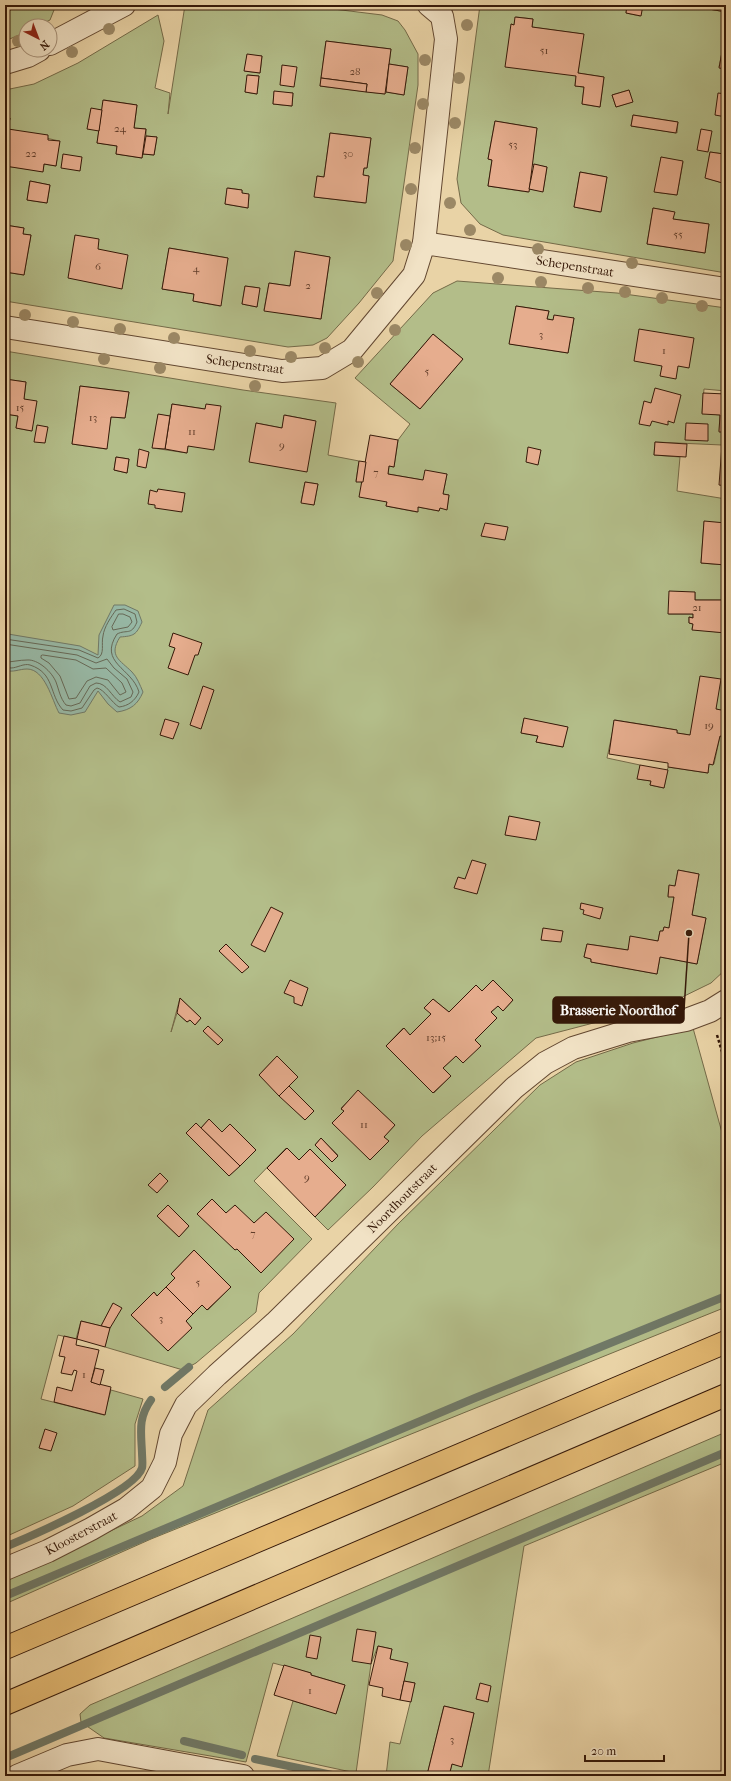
<svg xmlns="http://www.w3.org/2000/svg" width="731" height="1781" viewBox="0 0 731 1781" font-family="'IM FELL French Canon',serif">
<style>
.green{fill:#b3bd89;stroke:#746a48;fill-rule:evenodd}
.water{fill:#97b8a5;stroke:#707866}
.lines{fill:none;stroke-linecap:round;stroke-linejoin:round}
.shore{stroke:#666856;stroke-width:1}
.stream{stroke:#707866;stroke-width:8}
.building{fill:#e6ad8e;stroke:#351808}
.minor-casing{stroke:#624730;stroke-width:24}
.highway-casing{stroke:#351808;stroke-width:24}
.path{stroke:#351808;stroke-width:2.5;stroke-dasharray:3 2;stroke-linecap:butt}
.minor{stroke:#f1e2c5;stroke-width:22}
.highway{stroke:#e4ba73;stroke-width:22}
.tree{fill:#9b8865}
.labels{text-anchor:middle;dominant-baseline:central;stroke-width:3;stroke-linejoin:round;paint-order:stroke}
.number-label{font-size:11px;fill:#613d2a}
.street-label{font-size:13px;fill:#351808;stroke:#f1e2c5}
.leader{fill:none;stroke:#351808;stroke-width:1.5}
.callout-dot{fill:#351808;stroke:#f1e2c5;stroke-width:1.5}
.callout{fill:#351808;stroke:#351808;stroke-width:1.5}
.callout-label{font-size:14px;text-anchor:middle;font-weight:bold;fill:#fff}
</style>
<rect width="100%" height="100%" fill="#e9d3a6"/>
<filter id="stains"><feTurbulence type="fractalNoise" baseFrequency=".005" numOctaves="4"/><feColorMatrix values="0 0 0 0 .2 0 0 0 0 .09 0 0 0 0 .02 0 0 0 .5 -.17"/></filter>
<radialGradient id="worn" r=".72"><stop offset=".6" stop-color="#630" stop-opacity="0"/><stop offset="1" stop-color="#630" stop-opacity=".3"/></radialGradient>
<!-- green -->
<g class="green">
<polygon points="12,5 56,5 50,20 38,26 26,26 26,32 5,41 5,10 10,11"/>
<path d="M185 5H301L382 15 398 21 405 30 418 54V85L393 261 359 303 327 338 313 345 288 347 5 301V272L24 275 31 235 23 234 24 228 5 225V166L43 171 44 164 56 166 59 141 8 129 10 118 5 117V90L34 84 78 63 158 15 164 41 155 88 170 93 168 114ZM326 41 391 49 389 64 408 67 404 95 386 92 385 94 320 86ZM247 55 262 56 260 73 245 71ZM248 75 259 76 257 94 245 92ZM274 92 293 93 292 106 273 104ZM104 100 137 105 134 128 146 129V136L157 137 154 155 143 154 142 158 116 154 117 146 97 143ZM330 133 371 138 367 168H364L363 175 369 176 365 203 315 197 317 176 324 177ZM30 181 50 185 47 203 27 200ZM228 188 242 190V193L249 195 248 208 225 204ZM169 248 228 258 220 306 193 301 194 294 162 289ZM295 252 330 257 321 319 264 310 269 283 290 286ZM245 286 259 288 257 307 242 304Z"/>
<path d="M480 5H627L626 13 640 16 643 5H704L703 8 726 12V47H723L719 67 726 69V142L724 154 710 152 706 178 726 184V273L503 235 480 224 461 203 457 179ZM516 17 533 19 532 27 583 34 578 73 604 77 600 107 582 104 584 87 575 86 576 76 511 24 514 25ZM629 90 632 102 616 107 612 95ZM633 115 678 122 677 133 631 126ZM495 121 537 128 532 164 547 167 543 191 529 189 528 192 488 186 492 160 488 159ZM661 157 683 162 677 195 655 192ZM580 172 607 177 600 212 574 207ZM653 208 674 212 673 219 709 224 705 253 647 244Z"/>
<path d="M457 281 617 293 726 308V391L704 389 702 413 720 415 719 431 723 432 722 445 655 442 654 455 680 457 677 491 726 499V523L704 522 701 563 726 565V600H695V592L669 614H693V618L689 617V623L693 624 692 629 726 633V711L716 709 690 735 677 733V730L615 720 607 758 640 765 638 779 651 781 650 785 664 788 668 767 708 773 709 764H714L720 736 726 737V969L711 983 670 1003 536 1038 422 1136 373 1187 328 1230 315 1217 346 1185 310 1149 299 1160 286 1148 254 1181 312 1239 259 1293 256 1312 196 1363 183 1370 105 1347 113 1304 101 1326 81 1321 76 1339 58 1335 41 1399 104 1415 111 1390 143 1399 135 1424V1466L73 1506 5 1537V414L18 416 16 428 32 431 24 399 26 382 5 379V351L243 390 336 403 328 455 359 461 356 481 363 482 387 502 386 506 417 512 418 507 439 511 440 508 447 509 449 495 443 494 447 474 423 480 388 474 389 466 394 467 398 440 410 424 355 378 433 293ZM516 306 549 311 547 319 553 320 574 318 568 353 510 344ZM433 334 463 359 420 409 390 384ZM80 386 129 392 125 418 111 417 106 449 72 444ZM172 404 205 409 188 446 187 453 153 448 158 415 170 416ZM285 415 315 421 306 472 256 423 282 428ZM116 457 129 459 127 473 114 470ZM305 482 318 484 314 505 301 502ZM524 719 567 727 563 747 536 742 538 736 521 733ZM678 870 699 874 692 915 706 918 697 964 660 957 657 974 591 962V959L584 957 587 944 628 950 631 937 658 941 660 931H663L664 927 669 928 674 897 668 896 669 886H675ZM493 980 513 1000 503 1011 498 1006 491 1012 475 1040 480 1046 463 1063 456 1056 443 1068 451 1076 434 1093 386 1046 403 1028 410 1035 431 1014 425 1008 433 999 449 1012 476 985 482 991ZM180 998 201 1018 195 1025 190 1020 187 1022 177 1013 171 1032ZM277 1056 289 1086 314 1111 305 1120 259 1075ZM358 1091 395 1125 384 1137 388 1141 332 1123 344 1111 341 1108ZM209 1119 222 1132 230 1124 256 1150 229 1176 186 1133 196 1123 201 1128ZM321 1138 338 1155 332 1162 315 1145ZM168 1206 189 1226 179 1237 157 1216ZM194 1250 231 1287 208 1310 202 1305 186 1321 191 1328 168 1351 131 1315 154 1292 157 1296 175 1278 171 1274Z"/>
<polygon points="693,1028 726,1147 726,1307 151,1539 5,1604 5,1581 142,1516 183,1486 208,1410 293,1334 398,1224 540,1085 576,1062 633,1043"/>
<polygon points="726,1432 726,1462 524,1546 488,1776 449,1776 452,1764 462,1766 474,1713 444,1706 427,1775 431,1776 386,1776 390,1742 400,1744 415,1683 404,1681 390,1659 392,1649 378,1646 371,1664 356,1773 277,1756 293,1701 336,1713 345,1685 311,1675 311,1673 273,1663 246,1762 104,1738 81,1722 80,1714 90,1705"/>
</g>
<!-- water -->
<path class="water" d="M114 605H125L138 611 142 622C136 635 134 636 120 637 108 656 120 660 132 672 137 677 140 685 143 692 138 704 131 710 117 712L108 704 98 691 85 712 71 715 59 713C52 700 45 669 27 669 19 669 13 673 5 670V635L8 634 80 646 98 655 99 635Z"/>
<g class="lines">
<!-- shore -->
<g class="shore">
<polygon points="119,614 123,614 130,617 132,622 128,627 113,630 112,627"/>
<path d="M5 639 79 650 98 658C105 654 101 644 103 636 104 627 111 617 116 610L124 609 135 614 137 622C131 636 127 629 117 634 98 663 132 668 139 692 135 701 128 706 119 707 112 703 104 689 97 688L94 690 82 708 71 711 63 710C49 695 55 673 30 665 24 663 17 668 11 668 9 668 7 667 5 667"/>
<path d="M5 644 77 655 96 663 107 659 114 668 127 679 133 692 131 697 120 702C111 696 107 683 96 683L90 686 80 703 71 706 66 705C60 698 59 690 56 682 52 672 38 659 27 660 19 660 13 662 5 662"/>
<polygon points="43,655 76,660 93,669 106,668 122,683 126,692 120,695 108,680 96,677 87,681 76,698 69,699 60,676 49,663 41,658 41,656"/>
</g>
<!-- stream -->
<g class="stream">
<polyline points="165,1387 189,1367"/>
<path d="M5 1547C29 1537 136 1491 142 1468 143 1464 142 1457 142 1453 141 1431 138 1418 151 1400"/>
<polyline points="5,1596 475,1398 726,1296"/>
<polyline points="184,1741 242,1755"/>
<polyline points="5,1758 726,1452"/>
<polyline points="255,1759 332,1775"/>
</g>
</g>
<!-- building -->
<g class="building">
<polygon points="627,5 643,5 641,16 626,13"/>
<polygon points="704,5 726,5 726,12 703,8"/>
<polygon points="515,17 533,19 532,27 584,34 578,73 604,77 600,107 582,104 584,87 575,86 576,76 505,67 511,24 514,25"/>
<polygon points="326,41 391,49 385,94 366,92 367,84 321,78"/>
<polygon points="723,47 726,47 726,69 719,68"/>
<polygon points="247,54 262,56 260,73 244,71"/>
<polygon points="389,64 408,67 404,95 386,92"/>
<polygon points="282,65 297,67 294,87 280,85"/>
<polygon points="247,75 259,76 257,94 245,92"/>
<polygon points="321,78 367,84 366,92 320,86"/>
<polygon points="629,90 633,102 616,107 612,95"/>
<polygon points="274,91 293,93 292,106 273,104"/>
<polygon points="718,93 726,94 726,117 715,115"/>
<polygon points="103,100 137,105 134,128 146,129 142,158 116,154 117,146 97,143"/>
<polygon points="91,108 102,110 99,131 87,129"/>
<polygon points="633,115 678,122 676,133 631,126"/>
<polygon points="5,117 10,118 8,129 48,135 48,140 60,141 56,166 44,164 43,172 5,166"/>
<polygon points="495,121 537,128 529,192 488,186 492,160 488,159"/>
<polygon points="701,129 712,131 708,152 697,150"/>
<polygon points="330,133 371,138 367,168 364,168 363,175 369,176 366,203 314,197 317,176 324,177"/>
<polygon points="146,136 157,137 154,155 143,154"/>
<polygon points="726,142 726,184 705,178 710,152 724,154"/>
<polygon points="63,154 82,157 80,171 61,168"/>
<polygon points="661,157 683,161 677,195 654,192"/>
<polygon points="534,164 547,167 543,192 529,189"/>
<polygon points="580,172 607,177 601,212 574,207"/>
<polygon points="30,181 50,185 47,203 27,200"/>
<polygon points="227,188 242,190 242,193 249,194 248,208 225,204"/>
<polygon points="653,208 675,212 673,219 709,224 705,253 647,244"/>
<polygon points="5,225 24,228 23,234 31,235 24,275 5,272"/>
<polygon points="75,235 99,239 98,249 128,255 122,289 68,278"/>
<polygon points="169,248 228,258 221,306 193,301 194,294 162,289"/>
<polygon points="295,251 330,257 321,319 264,311 269,283 290,286"/>
<polygon points="245,286 260,288 257,307 242,304"/>
<polygon points="516,306 549,311 547,319 553,320 554,315 574,318 568,353 509,344"/>
<polygon points="639,329 694,338 689,368 678,366 676,379 660,376 662,366 634,361"/>
<polygon points="433,334 463,359 420,409 390,384"/>
<polygon points="5,379 26,382 24,399 37,401 32,431 16,428 18,416 5,414"/>
<polygon points="80,386 129,392 125,418 111,417 107,449 72,444"/>
<polygon points="655,388 681,395 674,423 668,421 668,425 652,421 650,426 639,424 644,401 651,403"/>
<polygon points="703,393 726,394 726,445 722,445 723,432 719,432 720,415 702,414"/>
<polygon points="172,404 205,409 206,404 221,406 214,450 188,446 187,453 165,449"/>
<polygon points="158,414 170,416 165,449 152,448"/>
<polygon points="284,415 316,421 307,472 249,462 256,423 282,428"/>
<polygon points="686,423 708,424 708,441 685,440"/>
<polygon points="37,425 48,427 45,443 34,442"/>
<polygon points="370,435 398,440 394,467 389,466 388,474 423,480 425,470 447,474 443,494 449,495 447,510 440,508 439,511 418,507 418,512 386,506 387,502 359,497"/>
<polygon points="655,442 687,444 686,457 654,455"/>
<polygon points="722,445 726,445 726,486 719,485"/>
<polygon points="528,447 541,450 538,465 526,462"/>
<polygon points="139,449 149,452 146,468 137,466"/>
<polygon points="116,457 129,459 127,473 114,470"/>
<polygon points="359,461 366,462 363,482 356,482"/>
<polygon points="305,482 318,484 314,505 301,503"/>
<polygon points="158,489 185,493 182,512 155,508 155,505 148,504 150,490 157,492"/>
<polygon points="704,521 726,523 726,565 701,563"/>
<polygon points="485,523 508,527 505,540 481,536"/>
<polygon points="669,591 695,592 695,600 726,600 726,633 692,630 693,624 689,623 689,617 693,618 693,614 668,614"/>
<polygon points="173,633 202,643 198,655 195,655 188,675 168,668 175,648 169,646"/>
<polygon points="700,676 721,679 716,709 726,711 726,737 720,736 713,765 709,764 708,773 668,767 668,763 609,754 614,720 677,730 677,733 690,735"/>
<polygon points="203,686 214,690 201,729 190,725"/>
<polygon points="524,718 568,727 563,747 536,742 538,736 521,733"/>
<polygon points="165,719 179,723 173,739 160,735"/>
<polygon points="640,765 668,770 664,788 650,785 651,781 637,779"/>
<polygon points="509,816 540,822 536,840 505,835"/>
<polygon points="472,860 486,864 477,894 454,888 458,877 465,879"/>
<polygon points="678,870 699,874 692,915 706,918 697,964 660,957 657,974 591,962 591,959 584,957 587,944 628,950 630,936 658,941 660,931 663,931 664,927 669,928 674,897 668,897 669,885 675,886"/>
<polygon points="581,903 603,908 600,919 583,914 584,910 580,909"/>
<polygon points="271,907 283,913 265,952 251,945"/>
<polygon points="543,928 563,931 561,942 541,940"/>
<polygon points="226,944 249,967 242,973 219,951"/>
<polygon points="290,980 308,988 302,1006 294,1003 294,997 284,993"/>
<polygon points="493,980 513,1000 503,1011 498,1006 491,1012 497,1018 475,1040 481,1046 463,1063 456,1056 443,1068 451,1076 433,1093 386,1046 404,1028 410,1035 431,1014 424,1008 433,999 449,1012 476,985 482,991"/>
<polygon points="180,998 201,1018 195,1025 190,1020 187,1022 177,1013"/>
<polygon points="208,1026 223,1040 218,1045 203,1031"/>
<polygon points="277,1056 298,1077 279,1096 259,1075"/>
<polygon points="289,1086 314,1111 305,1120 279,1096"/>
<polygon points="358,1090 395,1125 384,1137 389,1141 370,1160 332,1123 344,1111 341,1109"/>
<polygon points="209,1119 222,1132 230,1124 256,1150 240,1166 201,1128"/>
<polygon points="196,1123 240,1166 229,1176 186,1133"/>
<polygon points="321,1138 338,1156 332,1162 315,1145"/>
<polygon points="287,1148 299,1160 310,1149 346,1185 315,1217 267,1168"/>
<polygon points="160,1173 168,1181 157,1193 148,1185"/>
<polygon points="212,1199 226,1213 235,1205 254,1223 266,1212 294,1239 261,1273 237,1249 235,1250 197,1214"/>
<polygon points="168,1205 189,1226 179,1237 157,1216"/>
<polygon points="194,1250 231,1287 207,1310 202,1305 193,1314 166,1287 175,1278 171,1274"/>
<polygon points="166,1287 193,1314 186,1321 192,1328 168,1351 131,1315 154,1292 157,1296"/>
<polygon points="113,1303 122,1308 110,1328 101,1326"/>
<polygon points="81,1321 110,1328 105,1347 77,1339"/>
<polygon points="64,1336 77,1339 76,1345 99,1350 91,1382 111,1387 105,1415 54,1402 57,1387 72,1391 77,1371 74,1370 72,1375 61,1373 65,1357 59,1356"/>
<polygon points="95,1368 104,1370 100,1385 91,1382"/>
<polygon points="45,1429 57,1433 51,1451 39,1448"/>
<polygon points="357,1629 376,1632 371,1664 352,1661"/>
<polygon points="310,1635 321,1637 317,1659 306,1657"/>
<polygon points="378,1646 392,1649 390,1659 408,1663 400,1700 382,1696 383,1688 369,1685"/>
<polygon points="284,1665 311,1673 311,1675 345,1685 336,1714 274,1695"/>
<polygon points="404,1681 415,1683 411,1702 400,1700"/>
<polygon points="480,1683 491,1686 488,1702 476,1699"/>
<polygon points="444,1706 474,1713 462,1767 452,1764 449,1776 431,1776 427,1775"/>
</g>
<g class="lines">
<defs>
<g id="minor">
<polyline points="50,44 124,5"/>
<polyline points="5,63 28,56 39,50"/>
<polyline points="424,243 446,39 442,16 429,5"/>
<polyline points="5,327 282,371 322,368 352,350 414,275 424,243 726,289"/>
<polyline points="5,1569 48,1551 91,1529 126,1509 152,1488 165,1462 171,1434 186,1405 217,1375 275,1323 514,1088 545,1063 573,1048 628,1031 686,1020 710,1011 726,1001"/>
<polyline points="17,1776 67,1755 98,1749 243,1776"/>
</g>
<g id="highway">
<polyline points="5,1648 726,1342"/>
<polyline points="5,1704 726,1395"/>
</g>
</defs>
<!-- minor casing -->
<use href="#minor" class="minor-casing"/>
<!-- highway casing -->
<use href="#highway" class="highway-casing"/>
<!-- path -->
<polyline class="path" points="717,1035 726,1065"/>
<!-- minor -->
<use href="#minor" class="minor"/>
<!-- highway -->
<use href="#highway" class="highway"/>
</g>
<!-- trees -->
<g class="tree">
<circle cx="467" cy="25" r="6"/>
<circle cx="109" cy="29" r="6"/>
<circle cx="18" cy="41" r="6"/>
<circle cx="72" cy="52" r="6"/>
<circle cx="425" cy="60" r="6"/>
<circle cx="459" cy="78" r="6"/>
<circle cx="423" cy="104" r="6"/>
<circle cx="455" cy="123" r="6"/>
<circle cx="415" cy="148" r="6"/>
<circle cx="411" cy="189" r="6"/>
<circle cx="450" cy="203" r="6"/>
<circle cx="470" cy="230" r="6"/>
<circle cx="406" cy="245" r="6"/>
<circle cx="538" cy="249" r="6"/>
<circle cx="632" cy="263" r="6"/>
<circle cx="498" cy="278" r="6"/>
<circle cx="541" cy="282" r="6"/>
<circle cx="588" cy="288" r="6"/>
<circle cx="625" cy="292" r="6"/>
<circle cx="377" cy="293" r="6"/>
<circle cx="662" cy="298" r="6"/>
<circle cx="702" cy="306" r="6"/>
<circle cx="25" cy="315" r="6"/>
<circle cx="73" cy="322" r="6"/>
<circle cx="120" cy="329" r="6"/>
<circle cx="395" cy="330" r="6"/>
<circle cx="174" cy="338" r="6"/>
<circle cx="325" cy="348" r="6"/>
<circle cx="250" cy="351" r="6"/>
<circle cx="291" cy="357" r="6"/>
<circle cx="104" cy="359" r="6"/>
<circle cx="358" cy="362" r="6"/>
<circle cx="160" cy="368" r="6"/>
<circle cx="255" cy="386" r="6"/>
</g>
<g class="labels">
<!-- number labels -->
<g class="number-label">
<text x="544" y="50">51</text>
<text x="355" y="71">28</text>
<text x="120" y="128">24</text>
<text x="513" y="144">53</text>
<text x="31" y="153">22</text>
<text x="348" y="153">30</text>
<text x="678" y="234">55</text>
<text x="98" y="266">6</text>
<text x="196" y="268">4</text>
<text x="308" y="285">2</text>
<text x="541" y="334">3</text>
<text x="664" y="350">1</text>
<text x="427" y="371">5</text>
<text x="20" y="407">15</text>
<text x="93" y="417">13</text>
<text x="192" y="431">11</text>
<text x="282" y="445">9</text>
<text x="376" y="472">7</text>
<text x="697" y="607">21</text>
<text x="709" y="725">19</text>
<text x="436" y="1037">13;15</text>
<text x="364" y="1124">11</text>
<text x="307" y="1177">9</text>
<text x="253" y="1233">7</text>
<text x="198" y="1282">5</text>
<text x="161" y="1318">3</text>
<text x="84" y="1374">1</text>
<text x="310" y="1690">1</text>
<text x="452" y="1739">3</text>
</g>
<!-- street labels -->
<g class="street-label">
<text transform="translate(575 266) rotate(9)">Schepenstraat</text>
<text transform="translate(245 364) rotate(8)">Schepenstraat</text>
<text transform="translate(402 1198) rotate(-45)">Noordhoutstraat</text>
<text transform="translate(81 1533) rotate(-28)">Kloosterstraat</text>
</g>
</g>
<!-- callouts -->
<path class="leader" d="M689 933L684 1010"/>
<circle class="callout-dot" cx="689" cy="933" r="4"/>
<rect class="callout" x="553" y="997" width="131" height="26" rx="4"/>
<g class="callout-label">
<text x="618" y="1015">Brasserie Noordhof</text>
</g>
<!-- margin -->
<rect width="731" height="1781" fill="none" stroke="#e9d3a6" stroke-width="20"/>
<rect x="6" y="6" width="719" height="1769" fill="none" stroke="#351808" stroke-width="2"/>
<rect x="10" y="10" width="711" height="1761" fill="none" stroke="#351808"/>
<!-- north arrow -->
<g transform="translate(38 38) rotate(138)"><circle r="19" fill="#f1e2c5" stroke="#a69179"/>
<path d="M0-3L7 15L0 10L-7 15Z" fill="#8f2418"/>
<text y="-6" font-size="11" font-weight="bold" text-anchor="middle" fill="#351808">N</text>
</g>
<!-- scale -->
<path d="M585 1755v6h79v-6" fill="none" stroke="#351808" stroke-width="2"/>
<text x="591" y="1755" font-size="12" fill="#351808" stroke="#f1e2c5" stroke-width="3" paint-order="stroke">20 m</text>
<rect width="100%" height="100%" filter="url(#stains)"/>
<rect width="100%" height="100%" fill="url(#worn)"/>
</svg>
